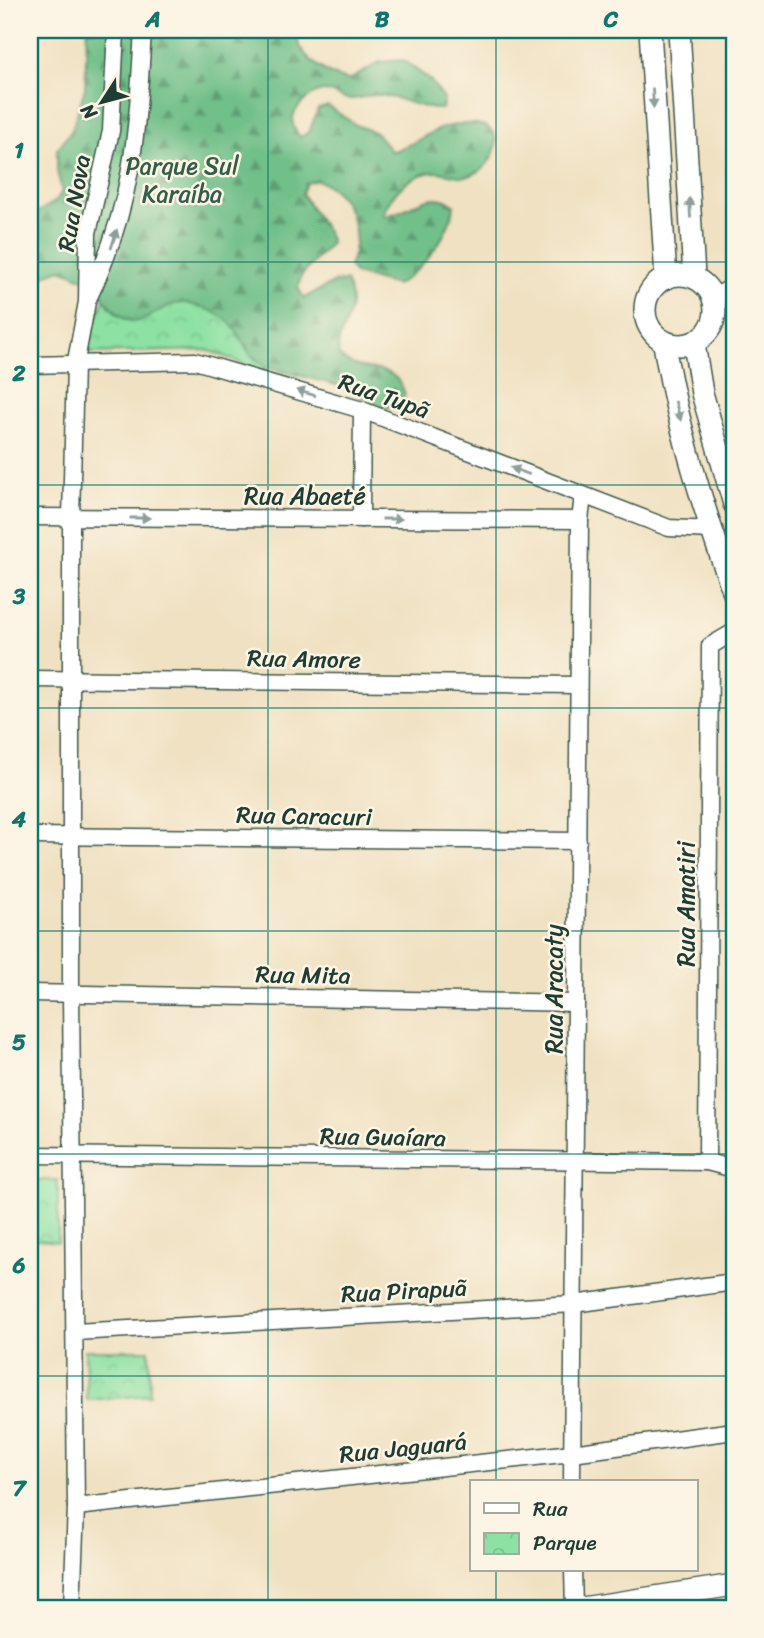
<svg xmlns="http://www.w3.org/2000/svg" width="764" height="1638" viewBox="0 0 764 1638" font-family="Sriracha,sans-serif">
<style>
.forest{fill:url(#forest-firs);stroke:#487e5e;stroke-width:2}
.park{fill:url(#park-crowns);stroke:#568f6c;stroke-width:2}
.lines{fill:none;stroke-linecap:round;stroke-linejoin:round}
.street-casing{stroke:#3e5649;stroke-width:19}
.secondary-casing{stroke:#3e5649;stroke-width:24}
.street{stroke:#fff;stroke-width:16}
.secondary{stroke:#fff;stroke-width:21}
.oneway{fill:#8f9e9a}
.grid{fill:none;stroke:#0f766e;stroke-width:2;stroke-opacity:0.55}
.labels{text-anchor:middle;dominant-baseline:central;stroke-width:5;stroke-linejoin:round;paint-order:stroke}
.park-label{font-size:24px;fill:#355e4a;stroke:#fcf5e5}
.street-label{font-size:24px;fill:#1f3d34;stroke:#fcf5e5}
.neatline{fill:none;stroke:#0f766e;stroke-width:2.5}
.grid-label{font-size:23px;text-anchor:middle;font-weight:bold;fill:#0f766e}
</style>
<defs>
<pattern id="forest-firs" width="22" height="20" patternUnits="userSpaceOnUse" patternTransform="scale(1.75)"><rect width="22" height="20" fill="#71bf89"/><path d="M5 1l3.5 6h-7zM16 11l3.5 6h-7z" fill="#5c9c71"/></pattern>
<pattern id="park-crowns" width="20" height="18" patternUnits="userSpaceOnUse" patternTransform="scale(1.75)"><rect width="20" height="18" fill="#8ce1a3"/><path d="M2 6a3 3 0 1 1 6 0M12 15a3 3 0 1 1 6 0" fill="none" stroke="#78c28d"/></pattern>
</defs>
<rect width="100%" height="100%" fill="#fcf5e5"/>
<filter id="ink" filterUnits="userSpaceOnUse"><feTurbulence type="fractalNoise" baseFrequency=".0143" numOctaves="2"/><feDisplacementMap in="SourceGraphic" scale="14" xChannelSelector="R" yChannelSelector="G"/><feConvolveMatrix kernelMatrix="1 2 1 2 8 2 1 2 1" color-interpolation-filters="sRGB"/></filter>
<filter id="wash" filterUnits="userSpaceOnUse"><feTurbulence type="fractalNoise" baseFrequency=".00686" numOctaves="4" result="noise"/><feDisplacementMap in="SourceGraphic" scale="28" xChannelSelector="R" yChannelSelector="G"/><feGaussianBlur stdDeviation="1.57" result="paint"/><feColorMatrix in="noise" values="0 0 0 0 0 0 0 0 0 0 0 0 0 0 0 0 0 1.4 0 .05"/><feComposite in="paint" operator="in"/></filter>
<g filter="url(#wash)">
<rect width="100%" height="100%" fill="#f0e1c2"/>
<!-- forest -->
<path class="forest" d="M87 30H297C294 54 328 77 349 80L380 62 403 60 430 80 444 99 442 109C417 109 400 96 378 95 368 94 360 99 351 99 341 100 334 91 325 91 314 91 300 103 295 112 290 122 294 129 300 137L309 132 318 109 328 106 356 125 377 133 391 151C414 147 430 128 455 125 465 124 478 122 487 127 506 139 491 167 474 174 462 180 450 173 438 172 414 171 388 194 383 216 410 214 429 185 454 205 450 235 422 271 396 285L355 274 349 266C364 234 351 194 317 180L306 183 302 194 327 232 331 243 301 276 298 288 304 298 335 282 346 281C362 315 334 328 339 356 367 379 392 357 405 394L401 404 391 408 381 407 340 386 266 367 249 354 246 345 196 306C167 295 159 325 136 322 116 319 107 300 95 287 87 279 72 273 61 269 15 282 49 304 30 328V217L56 201 62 191 57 171V149L72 130 85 88Z"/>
<!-- park -->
<g class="park">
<path d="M104 299C139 348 153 301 184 303 189 303 195 306 200 307 248 320 233 349 266 367L265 372 207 350 90 353 87 346Z"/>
<polygon points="30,1180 58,1180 58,1242 30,1239"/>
<polygon points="85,1350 149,1350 150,1395 87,1400"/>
</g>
</g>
<g filter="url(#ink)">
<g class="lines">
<defs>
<g id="street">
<polyline points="712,298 734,286"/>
<path d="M88 299C134 203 137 133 143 30"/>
<polyline points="30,365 195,361 362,410 669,528 711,530"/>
<polyline points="30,517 580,520"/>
<polyline points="361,519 362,410"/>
<polyline points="30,679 578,685"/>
<polyline points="30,836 578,841"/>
<polyline points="30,993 576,1003"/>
<polyline points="30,1155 707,1162 734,1169"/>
<polyline points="707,1162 710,646 734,632"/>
<polyline points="75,1332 574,1304 734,1282"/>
<polyline points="572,1482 580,520 583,496"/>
<polyline points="76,1507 572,1453 734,1431"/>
<polyline points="573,1570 574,1608"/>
<polyline points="72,1608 76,1507 71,994 71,517 75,366 87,302 88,233 111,131 116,30"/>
</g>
<g id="secondary">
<polyline points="650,30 666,278"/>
<polyline points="679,30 694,276"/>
<circle cx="680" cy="310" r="35"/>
<path d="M664 344C678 429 704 512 734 593"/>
<polyline points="694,344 702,393 734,504"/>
<polyline points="582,1608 734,1585"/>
</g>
</defs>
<!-- street casing -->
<use href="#street" class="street-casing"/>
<!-- secondary casing -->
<use href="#secondary" class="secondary-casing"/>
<!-- street -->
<use href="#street" class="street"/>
<!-- secondary -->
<use href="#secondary" class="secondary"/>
</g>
<!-- one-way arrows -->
<defs><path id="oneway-solid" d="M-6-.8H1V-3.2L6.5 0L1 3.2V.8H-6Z" transform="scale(1.75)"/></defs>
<g class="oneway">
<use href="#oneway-solid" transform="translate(653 98) rotate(87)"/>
<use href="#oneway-solid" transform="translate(690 208) rotate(-93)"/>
<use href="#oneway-solid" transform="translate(114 239) rotate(-73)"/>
<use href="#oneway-solid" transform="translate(306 393) rotate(-164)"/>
<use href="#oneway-solid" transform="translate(678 411) rotate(74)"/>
<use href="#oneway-solid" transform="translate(520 471) rotate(-159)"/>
<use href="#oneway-solid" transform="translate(140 518)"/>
<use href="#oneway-solid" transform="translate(392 519)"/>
</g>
</g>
<!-- grid -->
<path class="grid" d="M268 30V1608M496 30V1482M30 262H734M30 485H734M30 708H734M30 931H734M30 1154H734M30 1376H734M496 1570V1608"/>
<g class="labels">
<!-- park labels -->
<g class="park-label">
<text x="182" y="166">Parque Sul<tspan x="182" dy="28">Karaíba</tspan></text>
</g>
<!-- street labels -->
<g class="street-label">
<text transform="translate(74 203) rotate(-80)">Rua Nova</text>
<text transform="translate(384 396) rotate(19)">Rua Tupã</text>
<text x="305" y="496">Rua Abaeté</text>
<text transform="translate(304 659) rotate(1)">Rua Amore</text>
<text transform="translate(304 816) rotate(1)">Rua Caracuri</text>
<text transform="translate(686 904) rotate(-90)">Rua Amatiri</text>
<text transform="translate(303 975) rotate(1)">Rua Mita</text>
<text transform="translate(554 989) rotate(-90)">Rua Aracaty</text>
<text transform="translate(383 1137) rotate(1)">Rua Guaíara</text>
<text transform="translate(404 1291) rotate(-3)">Rua Pirapuã</text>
<text transform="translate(403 1448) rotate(-6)">Rua Jaguará</text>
</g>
</g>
<!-- margin -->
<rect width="764" height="1638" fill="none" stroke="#fcf5e5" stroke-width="77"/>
<!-- legend -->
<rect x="470" y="1480" width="228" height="91" fill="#fcf5e5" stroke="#a4ab9e" stroke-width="2"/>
<rect x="484" y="1503" width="35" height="10" fill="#ffffff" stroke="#a4ab9e" stroke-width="2"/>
<text x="533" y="1516" font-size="21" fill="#1f3d34">Rua</text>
<rect x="484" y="1533" width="35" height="21" fill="url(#park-crowns)" stroke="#a4ab9e" stroke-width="2"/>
<text x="533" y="1550" font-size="21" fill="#1f3d34">Parque</text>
<!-- north arrow -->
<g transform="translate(102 102) rotate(234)" stroke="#fcf5e5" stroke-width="5" paint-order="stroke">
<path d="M0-5L12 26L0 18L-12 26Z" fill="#1f3d34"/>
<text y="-10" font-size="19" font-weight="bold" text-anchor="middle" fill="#1f3d34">N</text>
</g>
<rect x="38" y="38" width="688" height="1562" class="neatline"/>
<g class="grid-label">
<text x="153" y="27">A</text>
<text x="382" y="27">B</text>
<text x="611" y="27">C</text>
<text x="19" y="158">1</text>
<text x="19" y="381">2</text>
<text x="19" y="604">3</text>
<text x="19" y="827">4</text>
<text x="19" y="1050">5</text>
<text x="19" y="1273">6</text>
<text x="19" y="1496">7</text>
</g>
</svg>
